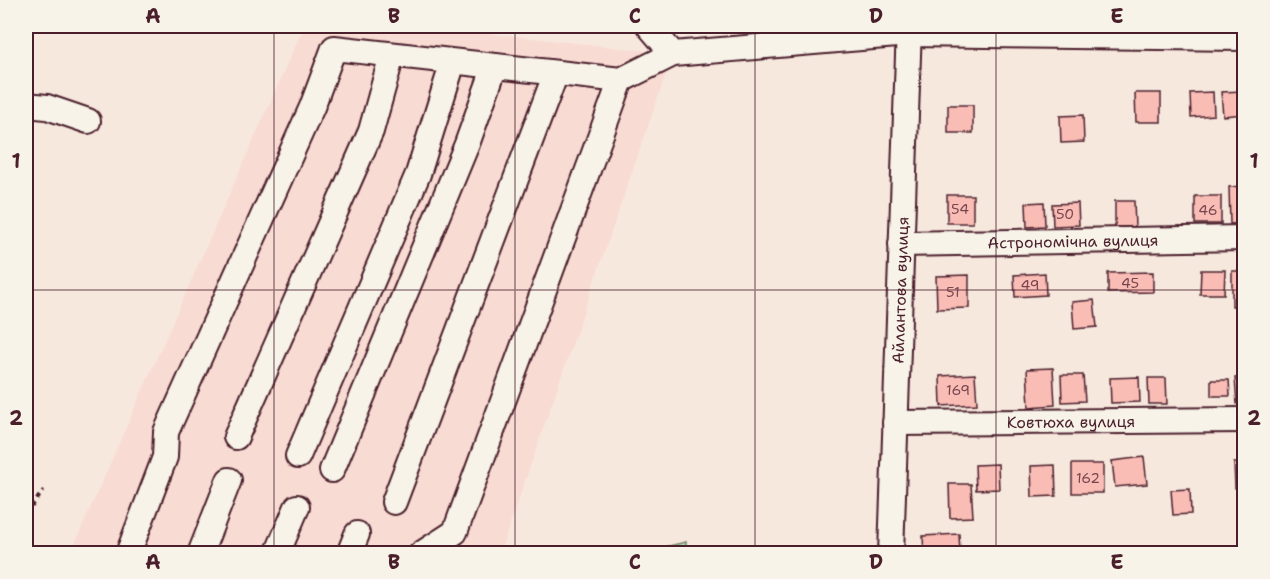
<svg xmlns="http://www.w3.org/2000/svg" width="1270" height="579" viewBox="0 0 1270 579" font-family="'Shantell Sans',sans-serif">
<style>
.built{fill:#f8dbd2}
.green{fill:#a4dfa6;stroke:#777f68;stroke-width:1.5}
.building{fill:#f9bdb5;stroke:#4a1f2b;stroke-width:1.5}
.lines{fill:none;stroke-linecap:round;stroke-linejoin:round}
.minor-casing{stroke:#4a1f2b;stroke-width:28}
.path{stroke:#4a1f2b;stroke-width:4;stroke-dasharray:4.5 4.5;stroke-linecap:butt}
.minor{stroke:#f7f3e8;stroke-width:24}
.grid{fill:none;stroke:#4a1f2b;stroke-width:1.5;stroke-opacity:0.55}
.labels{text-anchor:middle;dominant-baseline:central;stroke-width:5;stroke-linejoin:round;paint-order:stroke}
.number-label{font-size:14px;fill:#76464e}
.street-label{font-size:16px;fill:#4a1f2b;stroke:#f7f3e8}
.neatline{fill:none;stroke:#4a1f2b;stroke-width:2}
.grid-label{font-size:20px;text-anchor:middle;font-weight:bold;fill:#4a1f2b}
</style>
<rect width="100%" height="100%" fill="#f7e8de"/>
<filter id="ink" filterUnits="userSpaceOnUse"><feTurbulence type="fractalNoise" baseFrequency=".0167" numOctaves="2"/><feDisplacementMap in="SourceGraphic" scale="12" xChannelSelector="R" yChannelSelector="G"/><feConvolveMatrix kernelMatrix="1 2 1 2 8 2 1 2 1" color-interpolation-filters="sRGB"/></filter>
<g filter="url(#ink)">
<!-- built -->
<polygon class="built" points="304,26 425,26 673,54 500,553 70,554"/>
<!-- green -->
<polygon class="green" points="686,542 686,553 639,553"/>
<!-- building -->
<g class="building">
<polygon points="1244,91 1244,114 1223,116 1221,92"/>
<polygon points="1213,92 1214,115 1191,117 1190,93"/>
<polygon points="1135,93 1161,93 1161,122 1136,122"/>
<rect x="948" y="105" width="25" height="28"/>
<polygon points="1083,115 1084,142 1061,143 1060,116"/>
<polygon points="1244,186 1244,223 1230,224 1229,187"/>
<rect x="947" y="195" width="26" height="28"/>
<rect x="1195" y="196" width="26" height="28"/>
<polygon points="1115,201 1134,201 1135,227 1115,227"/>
<polygon points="1044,202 1045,226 1027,227 1026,203"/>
<polygon points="1078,203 1079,225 1053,226 1052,204"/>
<polygon points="1201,270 1225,270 1224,294 1200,294"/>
<rect x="1232" y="271" width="12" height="35"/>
<polygon points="1153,272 1153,292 1108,293 1108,273"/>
<polygon points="1045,273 1046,295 1015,297 1014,275"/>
<polygon points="969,275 969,308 937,309 936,276"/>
<polygon points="1094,300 1097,327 1074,329 1072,302"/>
<polygon points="1053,368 1055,405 1029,407 1027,369"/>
<polygon points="975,374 977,404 941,406 940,376"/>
<polygon points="1061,375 1083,375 1085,401 1062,402"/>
<polygon points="1139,377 1140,402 1111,403 1110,378"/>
<polygon points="1244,377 1244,404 1237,404 1235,378"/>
<polygon points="1148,378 1166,378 1167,404 1149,404"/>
<polygon points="1211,380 1229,380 1230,396 1211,396"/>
<polygon points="1144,457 1147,484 1115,487 1112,461"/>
<polygon points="1234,463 1244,463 1244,487 1235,488"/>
<polygon points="998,464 999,489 976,490 975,465"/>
<rect x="1072" y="464" width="31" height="29"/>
<polygon points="1055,465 1056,496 1032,497 1031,466"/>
<polygon points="949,484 971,484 973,517 950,518"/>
<polygon points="1190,489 1191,514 1173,515 1171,490"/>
<polygon points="959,534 960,554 924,554 923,536"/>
</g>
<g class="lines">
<defs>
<g id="minor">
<polyline points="649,26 673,54 909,34 1244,38"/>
<polyline points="26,105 47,107 88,121"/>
<path id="s1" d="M901 244 1244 238"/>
<path id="s2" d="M895 423 1244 420"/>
<polyline points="236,437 371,131 392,55"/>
<polyline points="298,456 418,174 453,62"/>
<polyline points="332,470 467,144 495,66"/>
<polyline points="394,502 556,73"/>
<polyline points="128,554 165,457 166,432 312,107 334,48 621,80 673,54"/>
<polyline points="200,554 229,480"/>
<polyline points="277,554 297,507"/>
<polyline points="349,554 357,534"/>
<polyline points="421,554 455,532 621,80"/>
<path id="s3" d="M891 554 909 26"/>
</g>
</defs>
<!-- minor casing -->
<use href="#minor" class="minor-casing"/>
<!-- path -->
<polyline class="path" points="26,514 44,490"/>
<!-- minor -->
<use href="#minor" class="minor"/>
</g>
</g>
<!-- grid -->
<path class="grid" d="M274 26V554M515 26V554M755 26V554M996 26V554M26 290H1244"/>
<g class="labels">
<!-- number labels -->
<g class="number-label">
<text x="960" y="209">54</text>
<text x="1208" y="210">46</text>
<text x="1065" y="214">50</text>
<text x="1130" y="283">45</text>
<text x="1030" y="285">49</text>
<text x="953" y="292">51</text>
<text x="958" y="390">169</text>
<text x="1088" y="478">162</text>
</g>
<!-- street labels -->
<g class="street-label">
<text stroke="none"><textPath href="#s1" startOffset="172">Астрономічна вулиця</textPath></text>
<text stroke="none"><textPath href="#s3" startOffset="264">Айлантова вулиця</textPath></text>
<text stroke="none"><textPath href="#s2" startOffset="176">Ковтюха вулиця</textPath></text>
</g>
</g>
<!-- margin -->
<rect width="1270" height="579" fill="none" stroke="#f7f3e8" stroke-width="66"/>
<rect x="33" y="33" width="1204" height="513" class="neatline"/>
<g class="grid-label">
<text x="153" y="23">A</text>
<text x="394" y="23">B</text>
<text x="635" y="23">C</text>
<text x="876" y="23">D</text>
<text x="1117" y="23">E</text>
<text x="16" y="168">1</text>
<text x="1254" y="168">1</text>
<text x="16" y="425">2</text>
<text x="1254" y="425">2</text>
<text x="153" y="569">A</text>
<text x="394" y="569">B</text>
<text x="635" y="569">C</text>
<text x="876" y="569">D</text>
<text x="1117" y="569">E</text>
</g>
</svg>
